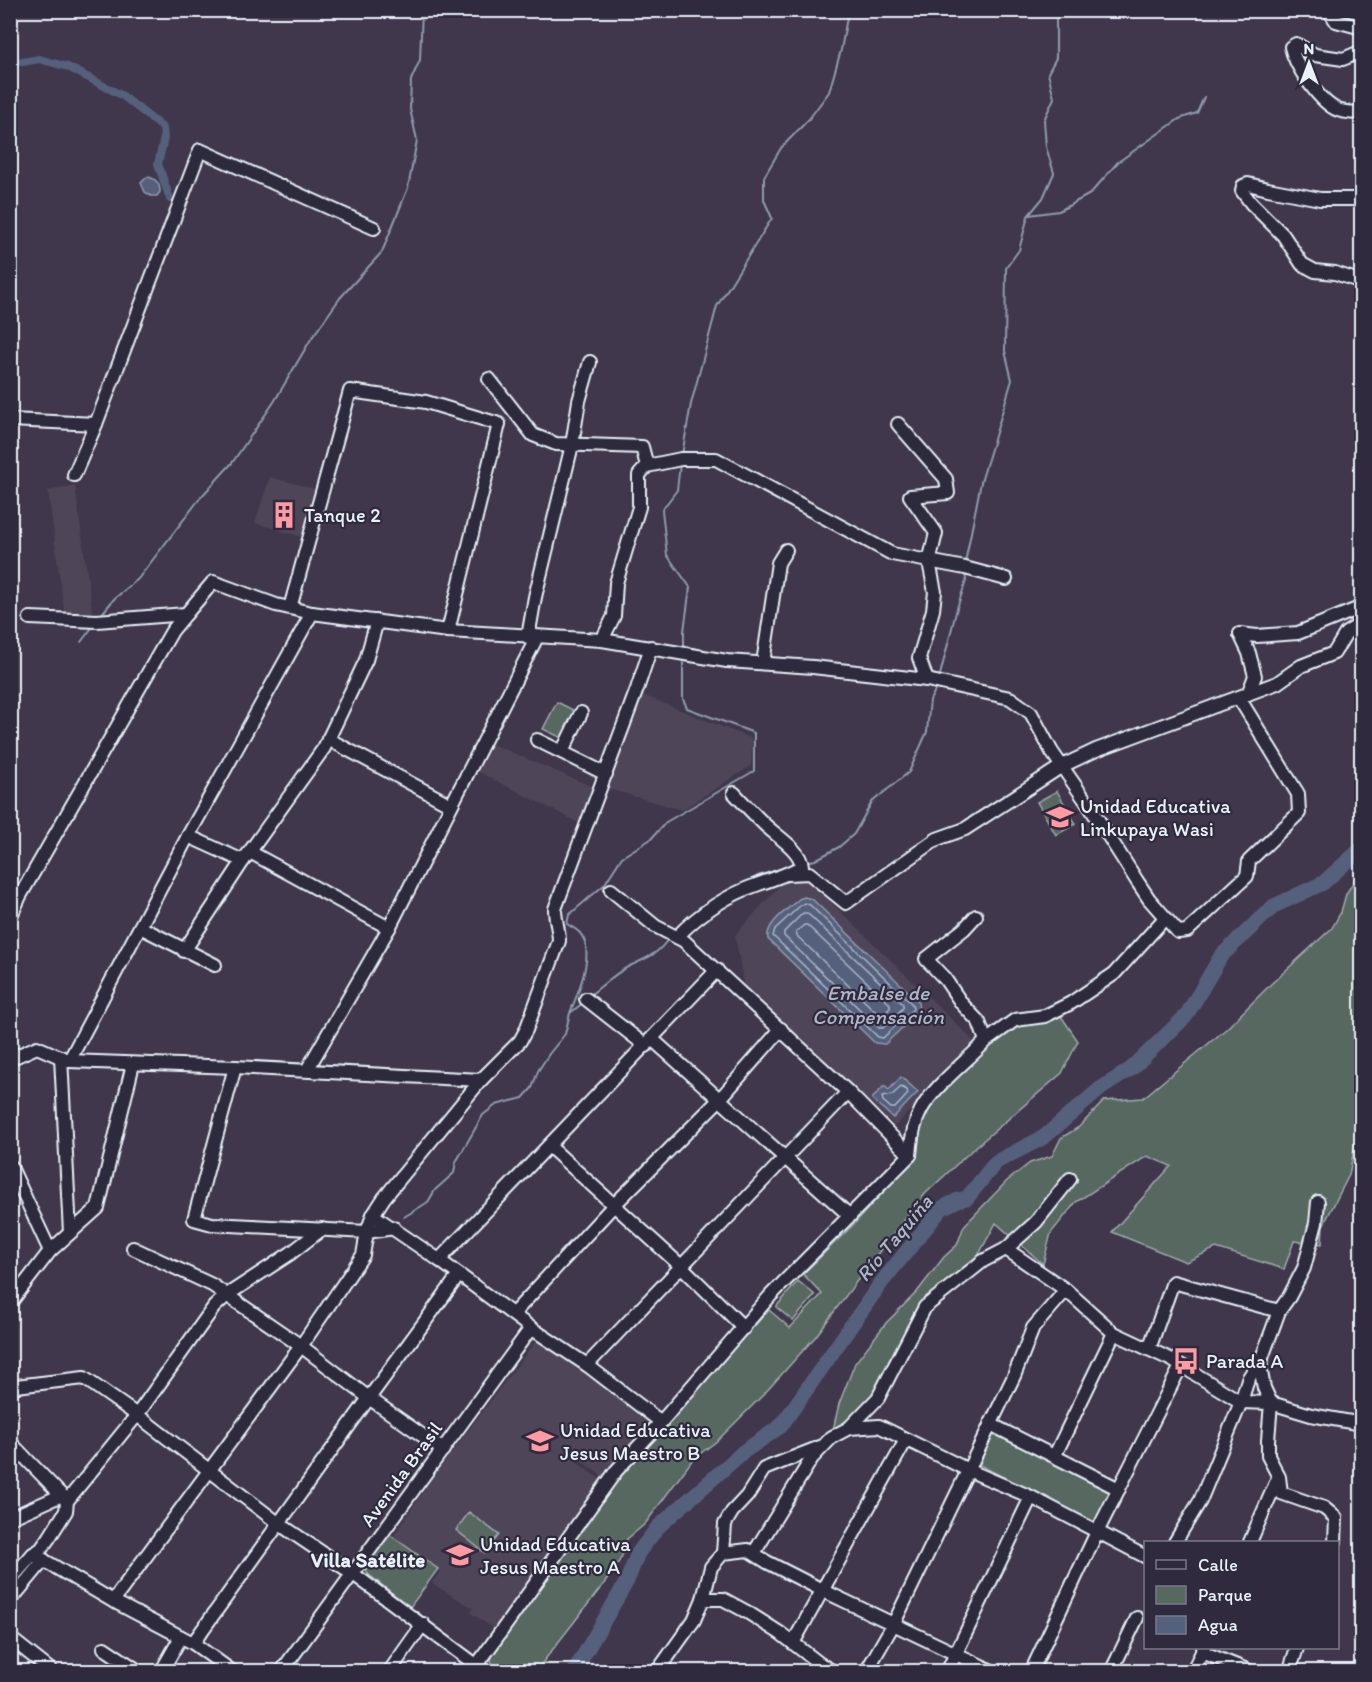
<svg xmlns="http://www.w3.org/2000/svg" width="1372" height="1682" viewBox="0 0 1372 1682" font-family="Itim,sans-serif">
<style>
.built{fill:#4f4459}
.green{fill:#57685f;stroke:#a0acac;stroke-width:1.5}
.water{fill:#54617d;stroke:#8f9bae;stroke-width:1.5}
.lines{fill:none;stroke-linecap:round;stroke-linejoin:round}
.shore{stroke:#adb7c7;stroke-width:1.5}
.stream{stroke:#8f9bae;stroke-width:2}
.canal{stroke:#54617d;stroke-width:8}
.river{stroke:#54617d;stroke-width:15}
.minor-casing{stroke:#e8f1f8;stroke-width:16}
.minor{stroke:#2f2a3d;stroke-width:12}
.labels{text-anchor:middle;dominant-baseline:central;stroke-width:4.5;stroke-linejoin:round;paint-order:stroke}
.poi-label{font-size:20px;fill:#e8f1f8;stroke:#2f2a3d;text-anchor:start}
.street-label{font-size:20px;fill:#e8f1f8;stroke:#2f2a3d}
.water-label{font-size:21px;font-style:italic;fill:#adb7c7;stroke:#2f2a3d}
.neighbourhood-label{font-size:21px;font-weight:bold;fill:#e8f1f8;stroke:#2f2a3d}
</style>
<rect width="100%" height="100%" fill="#40374c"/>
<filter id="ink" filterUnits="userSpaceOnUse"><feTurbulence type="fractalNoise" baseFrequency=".0167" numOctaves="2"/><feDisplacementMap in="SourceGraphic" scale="12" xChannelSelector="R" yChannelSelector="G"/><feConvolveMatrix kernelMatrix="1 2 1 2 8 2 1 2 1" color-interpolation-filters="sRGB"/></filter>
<g filter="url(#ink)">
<!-- built -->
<g class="built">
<polygon points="270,477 319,490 306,538 255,523"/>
<polygon points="75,485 93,617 65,617 48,491"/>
<polygon points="640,694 753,739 751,766 682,810 605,788"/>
<polygon points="492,744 595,788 581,824 477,771"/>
<polygon points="793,876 809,881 976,1043 895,1126 744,987 735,935 783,882"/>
<polygon points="539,1342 544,1343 646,1417 651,1425 605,1478 579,1459 577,1462 599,1479 598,1485 494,1629 471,1613 473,1608 431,1583 441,1572 393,1537 431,1480 534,1343"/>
</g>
<!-- green -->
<g class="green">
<polygon points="557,702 575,711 562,738 543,729"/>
<polygon points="1057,791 1076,824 1056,835 1037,802"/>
<polygon points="1361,869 1361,1114 1349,1175 1323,1226 1322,1244 1294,1241 1284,1269 1216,1248 1186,1262 1112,1232 1171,1166 1147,1156 1076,1202 1051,1233 1043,1264 996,1223 979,1254 916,1309 873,1399 845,1427 832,1434 839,1404 855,1363 886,1323 917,1292 944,1257 957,1245 964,1226 1007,1181 1030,1163 1052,1156 1061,1138 1079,1127 1104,1101 1143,1098 1226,1029 1272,983 1332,928 1341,912 1346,894"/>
<polygon points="1061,1016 1078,1041 1062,1073 972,1150 925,1194 868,1266 816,1336 764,1394 717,1441 693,1459 645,1524 627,1539 622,1556 613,1572 536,1671 497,1671 491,1661 495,1646 544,1583 627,1464 769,1310 790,1328 822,1294 803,1274 856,1222 910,1162 921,1122 937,1096 979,1055 1017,1024"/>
<polygon points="798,1281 815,1295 793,1321 776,1307"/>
<polygon points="993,1429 1113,1489 1094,1524 976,1463"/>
<polygon points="469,1512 499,1535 485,1553 456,1530"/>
<polygon points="390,1535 438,1569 410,1607 368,1574 365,1567"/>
</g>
<!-- water -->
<g class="water">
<path d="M147 177C156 178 160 184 160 192L157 196H151L145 192 141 183Z"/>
<path d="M804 897 812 899 918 1001 919 1012 885 1044 875 1043 768 939C765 924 788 909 799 899Z"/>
<polygon points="901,1077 918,1092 893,1118 872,1099 884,1086 889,1090"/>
</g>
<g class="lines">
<!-- shore -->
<g class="shore">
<polygon points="805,903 810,905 912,1004 913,1009 883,1038 878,1037 773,936 775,929 801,905"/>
<polygon points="803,913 807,913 903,1004 903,1008 883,1028 879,1028 784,936 784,932"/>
<polygon points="804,925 807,925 890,1004 890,1008 883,1015 879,1015 797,936 796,932"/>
<polygon points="901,1087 907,1090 908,1094 895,1108 891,1108 883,1101 882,1097 892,1095"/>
</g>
<!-- stream -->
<g class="stream">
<polyline points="1029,215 1059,211 1090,194 1118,162 1179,119 1197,113 1204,97"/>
<polyline points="682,455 691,404 717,306 772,218 764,200 764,177 781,148 809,119 829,92 841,50 848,12"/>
<polyline points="680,464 677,490 662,510 667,555 690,587 684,631 684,648"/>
<polyline points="965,563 981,482 1012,380 1005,351 1006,268 1019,250 1028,216 1043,198 1054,173 1046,147 1044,120 1054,98 1048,73 1056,58 1056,10"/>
<polyline points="101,615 114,599 138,579 201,497 232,463 274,402 311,339 340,298 382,252 408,188 417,140 410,109 411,80 420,60 422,10"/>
<polyline points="81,642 94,625"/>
<polyline points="939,679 957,608 966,581 965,571"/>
<polyline points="806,862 815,860 839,847 854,834 872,802 909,772 927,732 930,700 937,687"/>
<polyline points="725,893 758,876 792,865"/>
<path d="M589 996C601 987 613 975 626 968 643 959 657 956 668 939"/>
<path d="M570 1013C578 993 597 950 579 932 576 929 570 926 567 924L569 915 604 885 622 857 651 839 666 822 754 771V733L687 708 683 699V659"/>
<polyline points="404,1217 428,1202 435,1190 454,1173 456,1162 483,1115 496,1105 523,1098 532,1088 538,1071 549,1054 565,1034 570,1013 583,1003"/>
</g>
<!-- canal -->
<polyline class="canal" points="10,61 23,62 39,59 68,67 123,96 163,128 164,138 158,164 170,199"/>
<!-- river -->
<polyline class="river" points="574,1672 627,1581 638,1553 658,1527 743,1452 781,1426 881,1283 942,1208 958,1200 967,1198 996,1162 1044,1137 1100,1089 1131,1069 1186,1016 1221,956 1274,906 1323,883 1362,848"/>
<defs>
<g id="minor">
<polyline points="1329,10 1336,21 1362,28"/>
<path d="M1362 51 1343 59 1315 55 1296 44 1291 47C1295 66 1320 103 1338 110 1345 113 1354 112 1362 114"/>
<polyline points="1362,199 1320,199 1268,189 1248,184 1243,186 1242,191 1251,203 1283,235 1302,264 1315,271 1335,273 1362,282"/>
<polyline points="489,379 533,435 556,444 642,447 647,466 681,459 716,459 892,554 965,568 1006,579"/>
<polyline points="10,420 96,424"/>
<polyline points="898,424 946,479 948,493 910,496 936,533 929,562 935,592 933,610 919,658 927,680"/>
<polyline points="74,475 96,424 200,150 374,228"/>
<polyline points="290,608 350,391 426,402 499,424 448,631"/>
<polyline points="186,614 213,582 276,605 312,613 448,631 602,640 727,661 813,667 927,680 1010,698 1031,713 1052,752 1090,807 1137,881 1149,899 1178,932 1187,931 1247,876 1249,861 1299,813 1298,794 1239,698"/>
<polyline points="1240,634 1257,636 1298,633 1362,607"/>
<polyline points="1240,634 1249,653 1255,676 1248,694"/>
<polyline points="528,637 535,597 572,445 579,401 590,362"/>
<polyline points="602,640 614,616 616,583 639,507 639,475 647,466"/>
<polyline points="763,663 778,563 786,550"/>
<polyline points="328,739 451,805"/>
<polyline points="537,740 606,774"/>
<polyline points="562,752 581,713"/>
<polyline points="188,836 243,861"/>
<polyline points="250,852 389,928"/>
<polyline points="788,874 809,873 846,903 937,839 965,829 1062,766 1096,750 1277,683 1301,666 1334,653 1346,633 1362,623"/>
<polyline points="611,890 655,926 684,941 848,1092 910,1155"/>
<polyline points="10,918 20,896 172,631 186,614 97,621 30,618"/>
<polyline points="140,927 215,965"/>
<path d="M677 937C698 914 729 894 759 884 774 878 788 875 802 866 800 849 776 836 764 824 754 814 744 804 734 793"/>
<polyline points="184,951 243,861 324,748 366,660 377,621"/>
<polyline points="586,999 646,1046"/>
<polyline points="652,1039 850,1216"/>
<polyline points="986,1041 1015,1020 1045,1016 1071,1003 1114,974 1165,918"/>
<polyline points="61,1057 70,1233"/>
<polyline points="10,1059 37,1047 69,1061 235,1067 481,1080"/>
<polyline points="69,1061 188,836 312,613"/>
<polyline points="235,1067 194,1219 212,1224 367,1232 394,1228"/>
<polyline points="307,1070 389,928 537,637"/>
<polyline points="549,1146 681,1266 744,1328"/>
<polyline points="10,1165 50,1251"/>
<polyline points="373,1215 439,1260 531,1328 587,1365 661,1422"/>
<polyline points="133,1248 212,1285 301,1346 369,1398 443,1450"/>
<polyline points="1006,1249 1066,1290 1114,1333 1172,1360 1241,1402 1271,1403 1311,1415 1362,1424"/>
<polyline points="439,1260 717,970"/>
<polyline points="10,1303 50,1251 98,1208 133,1064"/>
<polyline points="513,1314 614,1205 720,1099 781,1029"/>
<polyline points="1149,1349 1173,1282 1279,1311"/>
<polyline points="1262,1359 1260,1367 1264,1388 1271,1403 1268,1440 1268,1456 1279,1477 1281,1493 1324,1508 1336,1518 1335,1542"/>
<polyline points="587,1365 848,1092"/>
<polyline points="10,1391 16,1386 84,1378 137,1415 278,1523 352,1573 476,1665"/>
<polyline points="990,1424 1119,1489"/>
<polyline points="849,1428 879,1426 968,1470 1031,1497 1146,1557"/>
<polyline points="10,1442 67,1501"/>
<polyline points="1055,1455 1114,1333"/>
<polyline points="10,1518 62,1495"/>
<polyline points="1175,1542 1200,1501 1241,1402 1248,1379 1263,1355 1279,1311 1289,1297 1304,1268 1316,1223 1318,1202"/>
<polyline points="1250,1542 1278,1478"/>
<polyline points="723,1553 725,1524 732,1512 747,1496 764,1469 820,1447"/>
<polyline points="754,1553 812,1458 832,1437 849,1428 878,1398 925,1307 983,1261 1006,1249 1036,1222 1070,1179"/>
<polyline points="33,1554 113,1601 193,1643 233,1672"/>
<polyline points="10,1580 33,1554 41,1549 49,1538 66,1511 67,1501 137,1415 214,1307 227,1295 291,1253 322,1229"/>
<polyline points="703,1599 723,1599 747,1612 780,1633 820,1664 834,1672"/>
<polyline points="10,1601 44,1560"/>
<path d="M113 1601 301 1346 363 1255 367 1232 373 1215 384 1198 481 1080 520 1041 526 1030 559 941C559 930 555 920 555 909L637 689 651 647"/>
<polyline points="10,1638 53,1672"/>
<polyline points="193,1643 369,1398 459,1275"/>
<polyline points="793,1643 906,1440"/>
<polyline points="104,1648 140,1672"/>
<polyline points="1202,1652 1252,1672"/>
<polyline points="161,1672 181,1637"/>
<polyline points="281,1672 531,1328"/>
<polyline points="389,1672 423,1624"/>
<path d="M472 1672 616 1471 661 1422 771 1295 910 1155C911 1141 914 1123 921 1110 934 1086 967 1061 986 1041L979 1022 962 1004 945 979 926 959 964 929 976 916"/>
<polyline points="657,1672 694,1620 703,1599 711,1567 723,1553 748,1550 767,1562 824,1591 994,1672"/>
<polyline points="866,1672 894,1623 1014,1376 1033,1328 1066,1290"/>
<polyline points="947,1672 1031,1497"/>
<polyline points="1031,1672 1097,1532 1181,1366"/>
<polyline points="1111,1672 1137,1618"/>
<polyline points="1192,1672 1204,1648"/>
<polyline points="1289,1672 1297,1648"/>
</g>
</defs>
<!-- minor casing -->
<use href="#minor" class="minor-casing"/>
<!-- minor -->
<use href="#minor" class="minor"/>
</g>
</g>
<!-- icons -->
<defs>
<symbol id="building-bare" viewBox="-9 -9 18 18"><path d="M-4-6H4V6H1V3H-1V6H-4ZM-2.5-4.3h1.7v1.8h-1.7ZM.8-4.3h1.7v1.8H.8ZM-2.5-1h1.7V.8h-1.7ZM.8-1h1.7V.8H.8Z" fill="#ff9aa2" stroke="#2f2a3d" stroke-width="2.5" paint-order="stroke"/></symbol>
<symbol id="school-bare" viewBox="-9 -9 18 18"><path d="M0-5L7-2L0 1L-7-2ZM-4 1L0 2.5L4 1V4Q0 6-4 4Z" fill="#ff9aa2" stroke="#2f2a3d" stroke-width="2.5" paint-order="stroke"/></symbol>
<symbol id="bus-bare" viewBox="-9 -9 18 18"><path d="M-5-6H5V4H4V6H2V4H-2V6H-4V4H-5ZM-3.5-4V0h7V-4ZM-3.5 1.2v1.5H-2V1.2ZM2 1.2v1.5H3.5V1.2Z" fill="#ff9aa2" stroke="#2f2a3d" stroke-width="2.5" paint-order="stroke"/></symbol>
</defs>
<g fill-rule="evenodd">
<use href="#building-bare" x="265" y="496" width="38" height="38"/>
<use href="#school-bare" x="1041" y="798" width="38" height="38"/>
<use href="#bus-bare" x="1167" y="1342" width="38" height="38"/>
<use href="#school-bare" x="521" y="1422" width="38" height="38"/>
<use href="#school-bare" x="441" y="1536" width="38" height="38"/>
</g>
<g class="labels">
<!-- poi labels -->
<g class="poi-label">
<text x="304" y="515">Tanque 2</text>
<text x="1080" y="806">Unidad Educativa<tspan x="1080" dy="23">Linkupaya Wasi</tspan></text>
<text x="1206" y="1361">Parada A</text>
<text x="560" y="1430">Unidad Educativa<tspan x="560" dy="23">Jesus Maestro B</tspan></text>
<text x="480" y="1544">Unidad Educativa<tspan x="480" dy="23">Jesus Maestro A</tspan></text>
</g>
<!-- street labels -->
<g class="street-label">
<text transform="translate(401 1474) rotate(-54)">Avenida Brasil</text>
</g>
<!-- water labels -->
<g class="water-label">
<text x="878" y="992">Embalse de<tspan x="878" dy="24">Compensación</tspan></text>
<text transform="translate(894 1238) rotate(-50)">Río Taquiña</text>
</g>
<!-- neighbourhood labels -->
<g class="neighbourhood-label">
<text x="368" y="1559">Villa Satélite</text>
</g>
</g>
<!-- margin -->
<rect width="1372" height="1682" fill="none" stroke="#2f2a3d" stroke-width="36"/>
<rect x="18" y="18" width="1336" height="1646" fill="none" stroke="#e8f1f8" stroke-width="2" filter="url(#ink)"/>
<!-- legend -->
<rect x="1144" y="1541" width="195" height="108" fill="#2f2a3d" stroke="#797a88" stroke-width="1.5"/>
<rect x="1156" y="1560" width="30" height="9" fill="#2f2a3d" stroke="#797a88" stroke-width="1.5"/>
<text x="1198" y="1571" font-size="18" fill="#e8f1f8">Calle</text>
<rect x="1156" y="1586" width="30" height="18" fill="#57685f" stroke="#797a88" stroke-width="1.5"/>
<text x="1198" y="1601" font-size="18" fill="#e8f1f8">Parque</text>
<rect x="1156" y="1616" width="30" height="18" fill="#54617d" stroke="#797a88" stroke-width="1.5"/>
<text x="1198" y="1631" font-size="18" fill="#e8f1f8">Agua</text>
<!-- north arrow -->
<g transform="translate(1309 63)" stroke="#2f2a3d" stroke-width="4.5" paint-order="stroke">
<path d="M0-4.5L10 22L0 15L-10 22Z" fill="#e8f1f8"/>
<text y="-9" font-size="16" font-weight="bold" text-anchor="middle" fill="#e8f1f8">N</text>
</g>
</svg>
